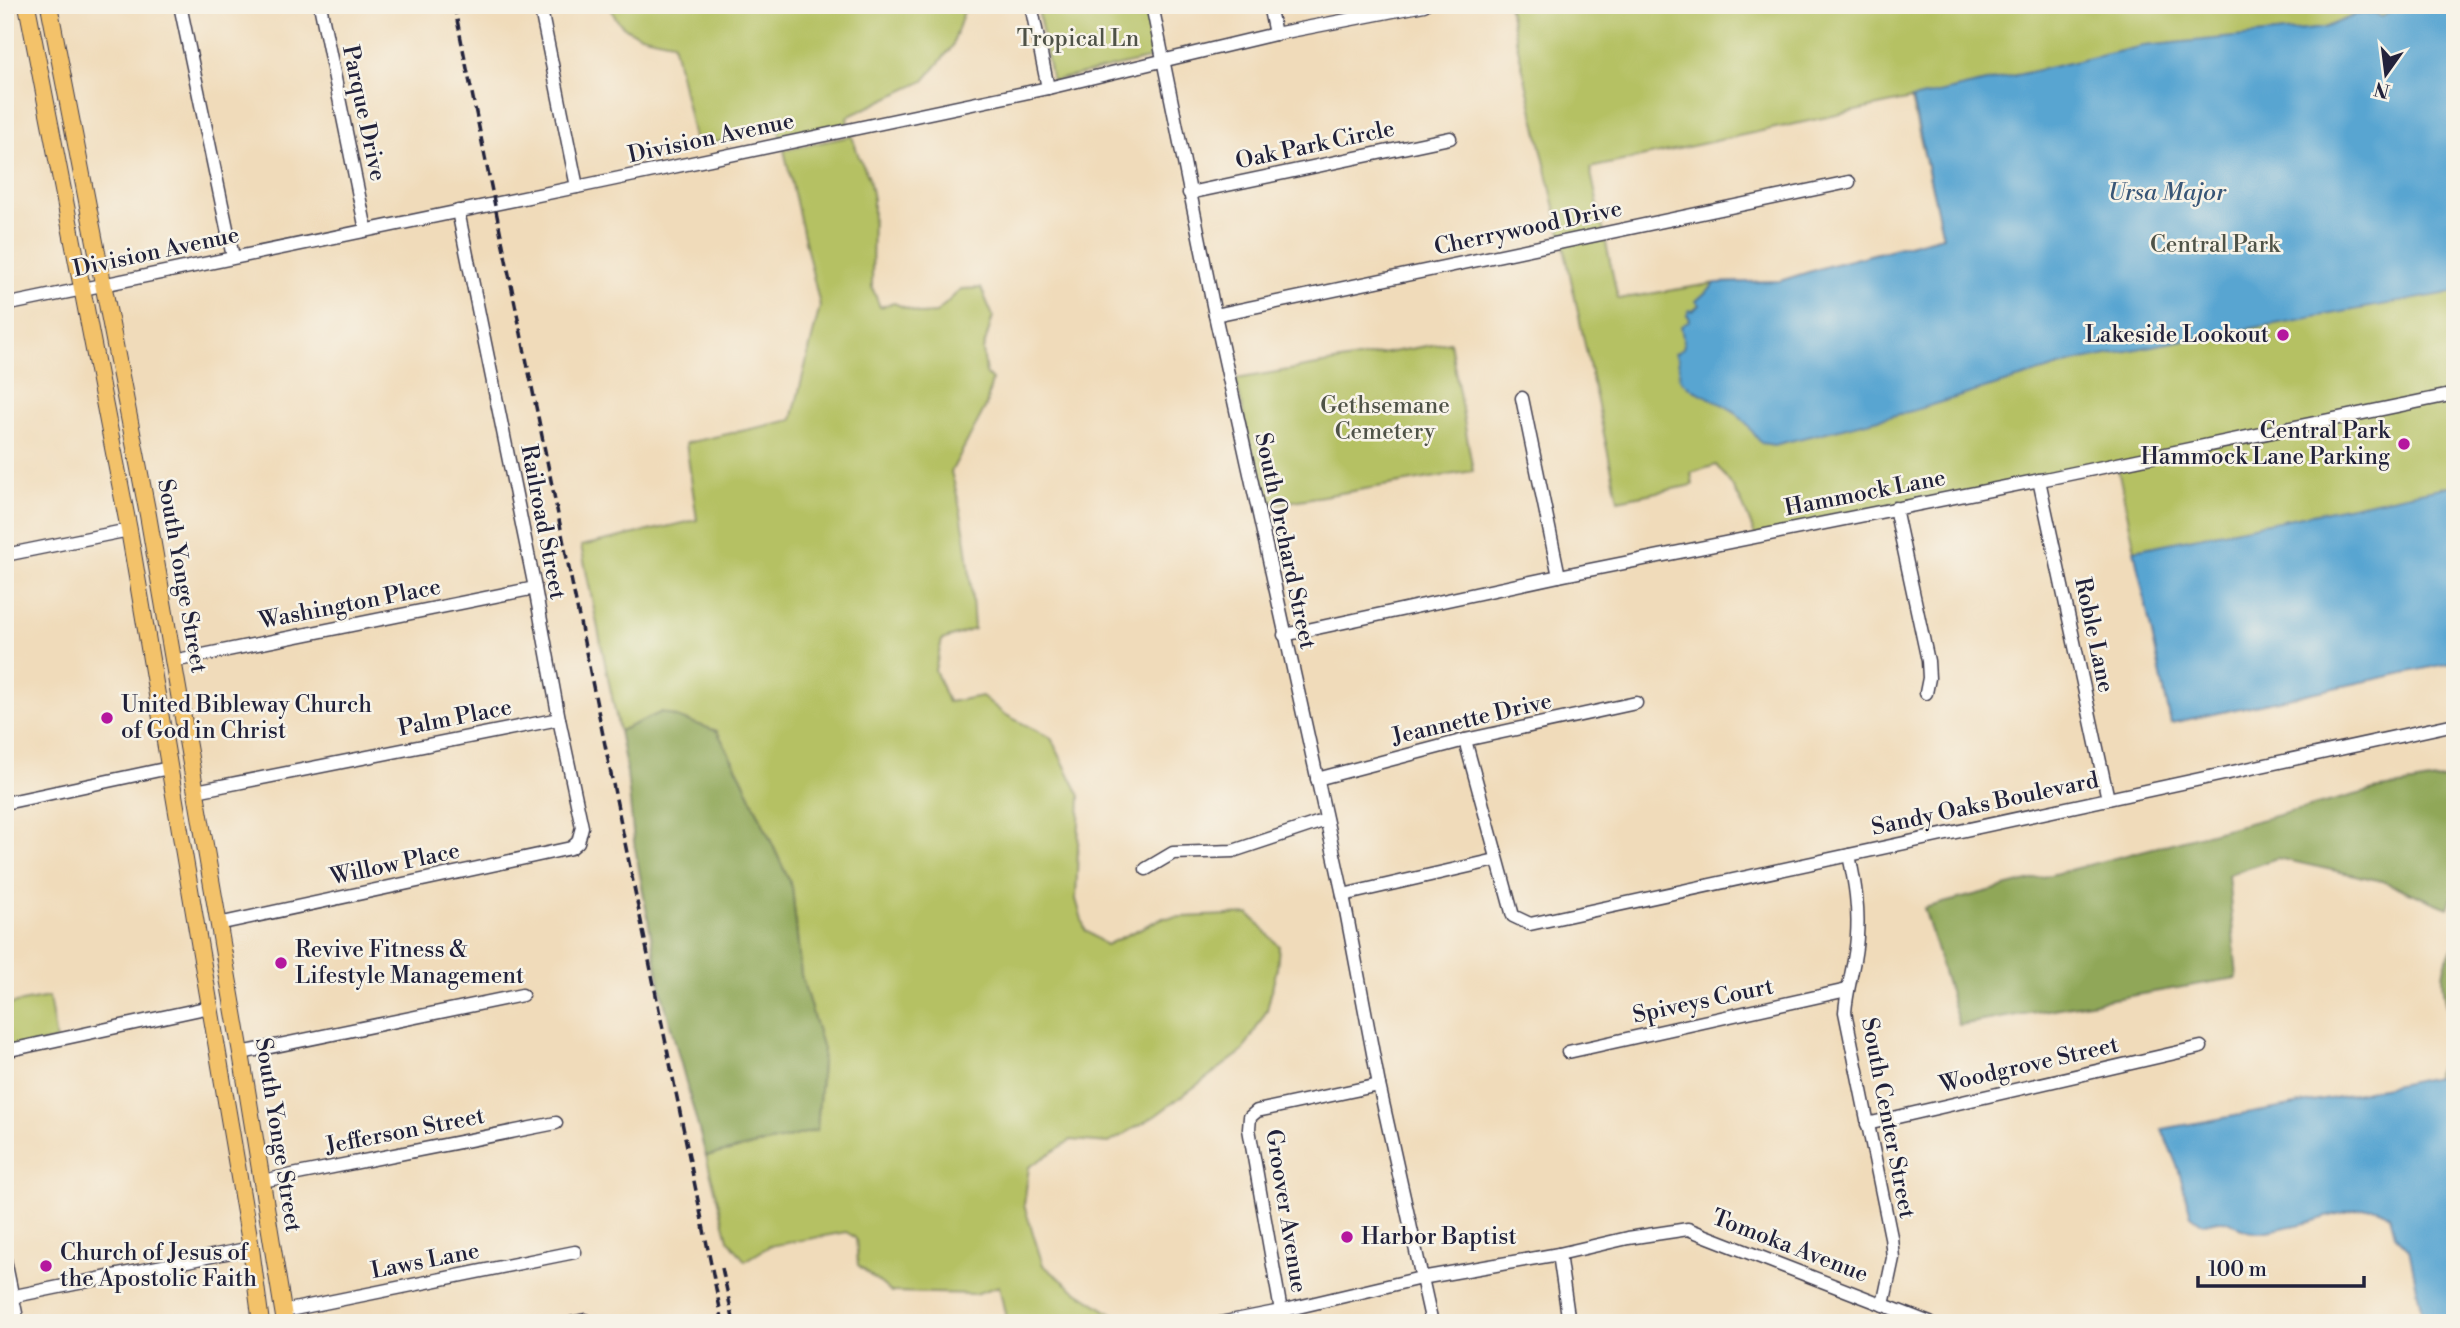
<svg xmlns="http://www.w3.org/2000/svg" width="2460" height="1328" viewBox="0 0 2460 1328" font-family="'Libre Bodoni',serif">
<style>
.green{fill:#b5c163;stroke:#6c724f;stroke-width:2;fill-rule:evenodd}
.forest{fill:#90a759;stroke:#59644a;stroke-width:2}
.water{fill:#58a5d1;stroke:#3d6486;stroke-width:2}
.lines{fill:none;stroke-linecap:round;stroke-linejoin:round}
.minor-casing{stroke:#413e4e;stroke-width:15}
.major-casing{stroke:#413e4e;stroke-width:18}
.minor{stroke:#fff;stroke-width:12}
.major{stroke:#f3c26a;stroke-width:16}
.rail{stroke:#22223b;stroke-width:3.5;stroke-dasharray:10 5;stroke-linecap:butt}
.poi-dot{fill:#b5179e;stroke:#f7f3e8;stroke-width:2.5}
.labels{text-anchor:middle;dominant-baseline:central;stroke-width:5;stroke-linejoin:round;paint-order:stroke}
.park-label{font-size:23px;fill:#4e5247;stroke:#f7f3e8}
.street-label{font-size:23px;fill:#22223b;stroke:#f7f3e8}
.poi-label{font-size:23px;fill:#22223b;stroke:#f7f3e8;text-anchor:start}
.water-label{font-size:24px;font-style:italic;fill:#385677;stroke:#f7f3e8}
</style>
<rect width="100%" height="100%" fill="#f7f3e8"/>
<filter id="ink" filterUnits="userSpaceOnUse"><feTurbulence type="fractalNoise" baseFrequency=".0143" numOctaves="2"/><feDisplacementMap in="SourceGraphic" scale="14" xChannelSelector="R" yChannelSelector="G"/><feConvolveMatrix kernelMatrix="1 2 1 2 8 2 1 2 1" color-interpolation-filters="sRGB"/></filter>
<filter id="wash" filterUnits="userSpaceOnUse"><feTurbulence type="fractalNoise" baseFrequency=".00686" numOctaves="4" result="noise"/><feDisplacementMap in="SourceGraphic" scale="28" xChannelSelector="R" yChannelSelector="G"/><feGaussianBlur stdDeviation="1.57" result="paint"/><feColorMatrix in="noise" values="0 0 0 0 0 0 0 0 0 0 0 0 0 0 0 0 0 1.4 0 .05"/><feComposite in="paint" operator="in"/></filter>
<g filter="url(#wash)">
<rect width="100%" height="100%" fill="#f0dbba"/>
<!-- green -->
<g class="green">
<path d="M610 5H963L964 11 952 47 924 81 847 117 848 124 781 138 778 127 696 147 673 42C646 37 618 35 610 5Z"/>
<polygon points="1037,5 1146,5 1157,57 1052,81"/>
<path d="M1508 5H2455V662L2171 723 2117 464 1755 536C1744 505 1737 490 1716 465L1691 473 1693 485 1618 500 1563 242ZM1911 99 1943 236 1828 266 1780 281 1716 283 1618 299 1590 168Z"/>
<path d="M852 136 859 157 869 178 873 199 872 287 880 307 894 303 920 314 936 313 961 289 981 288 993 316 983 350 986 374 992 380 986 406 951 472C966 523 971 576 974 629L942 640 935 670 948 702 982 696 1004 714 1051 738 1080 796 1076 899 1085 930 1106 945 1162 918 1249 914 1279 946 1277 968 1267 1010 1243 1051 1155 1116 1109 1143 1071 1140 1029 1167 1024 1205 1043 1265 1073 1289 1115 1316 1119 1323H1007L999 1286 975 1294 891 1292 858 1265 856 1238 846 1232 770 1246 745 1261 728 1239 706 1156 780 1140 817 1129 823 1049 801 975 792 887 742 778 717 731 662 712 619 731 581 546 697 520 686 443 792 420 820 306 784 150Z"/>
<polygon points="1450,342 1473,471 1263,506 1236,379"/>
<polygon points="49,997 56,1040 5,1051 5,1005"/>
</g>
<!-- forest -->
<g class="forest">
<polygon points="662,712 717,731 742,778 792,887 801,975 823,1049 817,1130 780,1140 706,1156 661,990 634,842 627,773 619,731"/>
<polygon points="2455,777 2455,889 2448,908 2382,881 2277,858 2228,875 2237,978 1959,1025 1924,908 2374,790"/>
<path d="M2455 944V1073L2434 1078C2440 1063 2451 1048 2450 1031 2449 994 2432 981 2455 944Z"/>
</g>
<!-- water -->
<g class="water">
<path d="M2394 5H2455V292L2157 345 2073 362 1912 411 1774 445 1761 443C1753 433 1746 422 1736 413 1724 403 1699 395 1684 383 1675 377 1683 363 1675 354L1683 348 1684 344 1681 326 1688 322 1690 318 1687 315 1689 310 1693 311 1699 305 1696 301 1716 283 1780 281 1828 266 1943 236 1912 99 2143 46 2324 28 2360 13H2372L2382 17 2390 12Z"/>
<polygon points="2455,485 2455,662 2171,723 2134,550"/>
<path d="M2455 1073V1323H2424L2409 1249 2395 1235 2390 1216C2386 1212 2382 1209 2376 1208 2355 1205 2315 1223 2291 1226 2280 1228 2265 1233 2254 1232 2231 1231 2237 1212 2203 1224L2191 1215 2178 1168 2162 1129 2329 1099Z"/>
</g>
</g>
<g filter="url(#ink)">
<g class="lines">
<defs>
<g id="minor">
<polyline points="180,5 233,257"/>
<polyline points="320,5 366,230"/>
<polyline points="540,5 577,187"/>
<polyline points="1031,5 1048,88"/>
<polyline points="1152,5 1215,315 1343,895 1379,1085 1432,1323"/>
<polyline points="1269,5 1275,34"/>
<polyline points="1189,193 1450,138"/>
<polyline points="5,305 601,182 1048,88 1275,34 1424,5"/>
<polyline points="1215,315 1849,182"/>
<polyline points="1522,398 1559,576"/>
<polyline points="2039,480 2108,799"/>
<polyline points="1895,508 1928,661 1929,678 1926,693"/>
<polyline points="5,555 129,530"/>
<polyline points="1284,635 1559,576 2050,478 2455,394"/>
<polyline points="173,661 535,588"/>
<polyline points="1465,740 1513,916 1530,924 2455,724"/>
<polyline points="1317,779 1465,740 1636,703"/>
<polyline points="196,791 559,719"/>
<polyline points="5,803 169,768"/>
<path d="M1849 855C1855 883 1859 908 1857 936 1856 961 1847 986 1845 1012L1891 1237 1893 1258 1883 1305"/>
<polyline points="1146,869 1173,853 1233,851 1326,820"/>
<polyline points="1343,895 1496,860"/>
<polyline points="218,924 571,848 578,842 582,827 559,719 535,588 458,211"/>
<polyline points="5,1051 210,1007"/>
<polyline points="1568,1052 1847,990"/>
<polyline points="241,1053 522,995"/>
<polyline points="1867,1124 2201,1047"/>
<polyline points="262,1181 556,1123"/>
<polyline points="1559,1254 1569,1323"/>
<polyline points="5,1260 18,1323"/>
<polyline points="5,1298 251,1248"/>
<polyline points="284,1311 575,1252"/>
<polyline points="1281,1311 1249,1129 1250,1117 1257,1111 1379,1085"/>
<polyline points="571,1323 585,1320"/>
<polyline points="1220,1323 1281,1311 1421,1278 1559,1254 1628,1238 1688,1229 1930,1323"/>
</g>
<g id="major">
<polyline points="27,5 129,530 251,1248 261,1323"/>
<polyline points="49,5 148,515 241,1053 285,1323"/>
</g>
</defs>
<!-- minor casing -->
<use href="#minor" class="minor-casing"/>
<!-- major casing -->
<use href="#major" class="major-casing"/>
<!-- minor -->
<use href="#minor" class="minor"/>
<!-- major -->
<use href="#major" class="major"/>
<!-- rail -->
<g class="rail">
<polyline points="454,5 723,1323"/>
<polyline points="722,1268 734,1323"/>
</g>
</g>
</g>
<!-- markers -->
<g class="poi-dot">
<circle cx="2283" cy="335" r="7"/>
<circle cx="2404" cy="444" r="7"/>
<circle cx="107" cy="718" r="7"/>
<circle cx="281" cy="963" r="7"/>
<circle cx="1347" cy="1237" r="7"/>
<circle cx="46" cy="1266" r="7"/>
</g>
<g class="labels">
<!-- park labels -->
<g class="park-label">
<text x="1078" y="39">Tropical Ln</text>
<text x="2215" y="245">Central Park</text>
<text x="1385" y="406">Gethsemane<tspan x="1385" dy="26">Cemetery</tspan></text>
</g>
<!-- street labels -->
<g class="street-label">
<text transform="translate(364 113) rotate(78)">Parque Drive</text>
<text transform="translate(711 138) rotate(-12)">Division Avenue</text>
<text transform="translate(1315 145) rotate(-12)">Oak Park Circle</text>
<text transform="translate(1528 228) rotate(-12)">Cherrywood Drive</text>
<text transform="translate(156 252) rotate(-12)">Division Avenue</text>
<text transform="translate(1865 493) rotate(-11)">Hammock Lane</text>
<text transform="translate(543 522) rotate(79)">Railroad Street</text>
<text transform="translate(1285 541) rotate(78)">South Orchard Street</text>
<text transform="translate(182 576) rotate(80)">South Yonge Street</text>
<text transform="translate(350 604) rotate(-11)">Washington Place</text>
<text transform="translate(2094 635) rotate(78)">Roble Lane</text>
<text transform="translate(455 718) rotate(-11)">Palm Place</text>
<text transform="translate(1472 719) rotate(-13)">Jeannette Drive</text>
<text transform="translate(1985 804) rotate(-12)">Sandy Oaks Boulevard</text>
<text transform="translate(395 864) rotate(-12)">Willow Place</text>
<text transform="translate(1703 1001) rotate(-12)">Spiveys Court</text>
<text transform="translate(2029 1065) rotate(-13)">Woodgrove Street</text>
<text transform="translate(1888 1118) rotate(79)">South Center Street</text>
<text transform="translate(405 1131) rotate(-11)">Jefferson Street</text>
<text transform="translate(278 1135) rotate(81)">South Yonge Street</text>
<text transform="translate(1286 1211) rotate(81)">Groover Avenue</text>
<text transform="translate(1790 1246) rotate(21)">Tomoka Avenue</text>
<text transform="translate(425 1261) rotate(-11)">Laws Lane</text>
</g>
<!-- poi labels -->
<g class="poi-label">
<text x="2269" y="335" text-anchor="end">Lakeside Lookout</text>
<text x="2390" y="431" text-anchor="end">Central Park<tspan x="2390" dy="26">Hammock Lane Parking</tspan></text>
<text x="121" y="705">United Bibleway Church<tspan x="121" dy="26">of God in Christ</tspan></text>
<text x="295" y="950">Revive Fitness &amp;<tspan x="295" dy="26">Lifestyle Management</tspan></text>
<text x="1361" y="1237">Harbor Baptist</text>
<text x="60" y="1253">Church of Jesus of<tspan x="60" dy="26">the Apostolic Faith</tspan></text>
</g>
<!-- water labels -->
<g class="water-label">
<text x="2167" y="193">Ursa Major</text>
</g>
</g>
<!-- margin -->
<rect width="2460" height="1328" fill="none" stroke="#f7f3e8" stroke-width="28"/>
<!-- north arrow -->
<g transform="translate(2386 74) rotate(194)" stroke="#f7f3e8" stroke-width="5" paint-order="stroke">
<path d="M0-5L12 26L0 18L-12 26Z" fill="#22223b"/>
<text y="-10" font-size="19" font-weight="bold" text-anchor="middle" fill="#22223b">N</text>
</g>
<!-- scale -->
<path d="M2198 1276v10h166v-10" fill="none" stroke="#22223b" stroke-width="3.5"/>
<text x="2208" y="1276" font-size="21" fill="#22223b" stroke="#f7f3e8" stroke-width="5" paint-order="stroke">100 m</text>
</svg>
